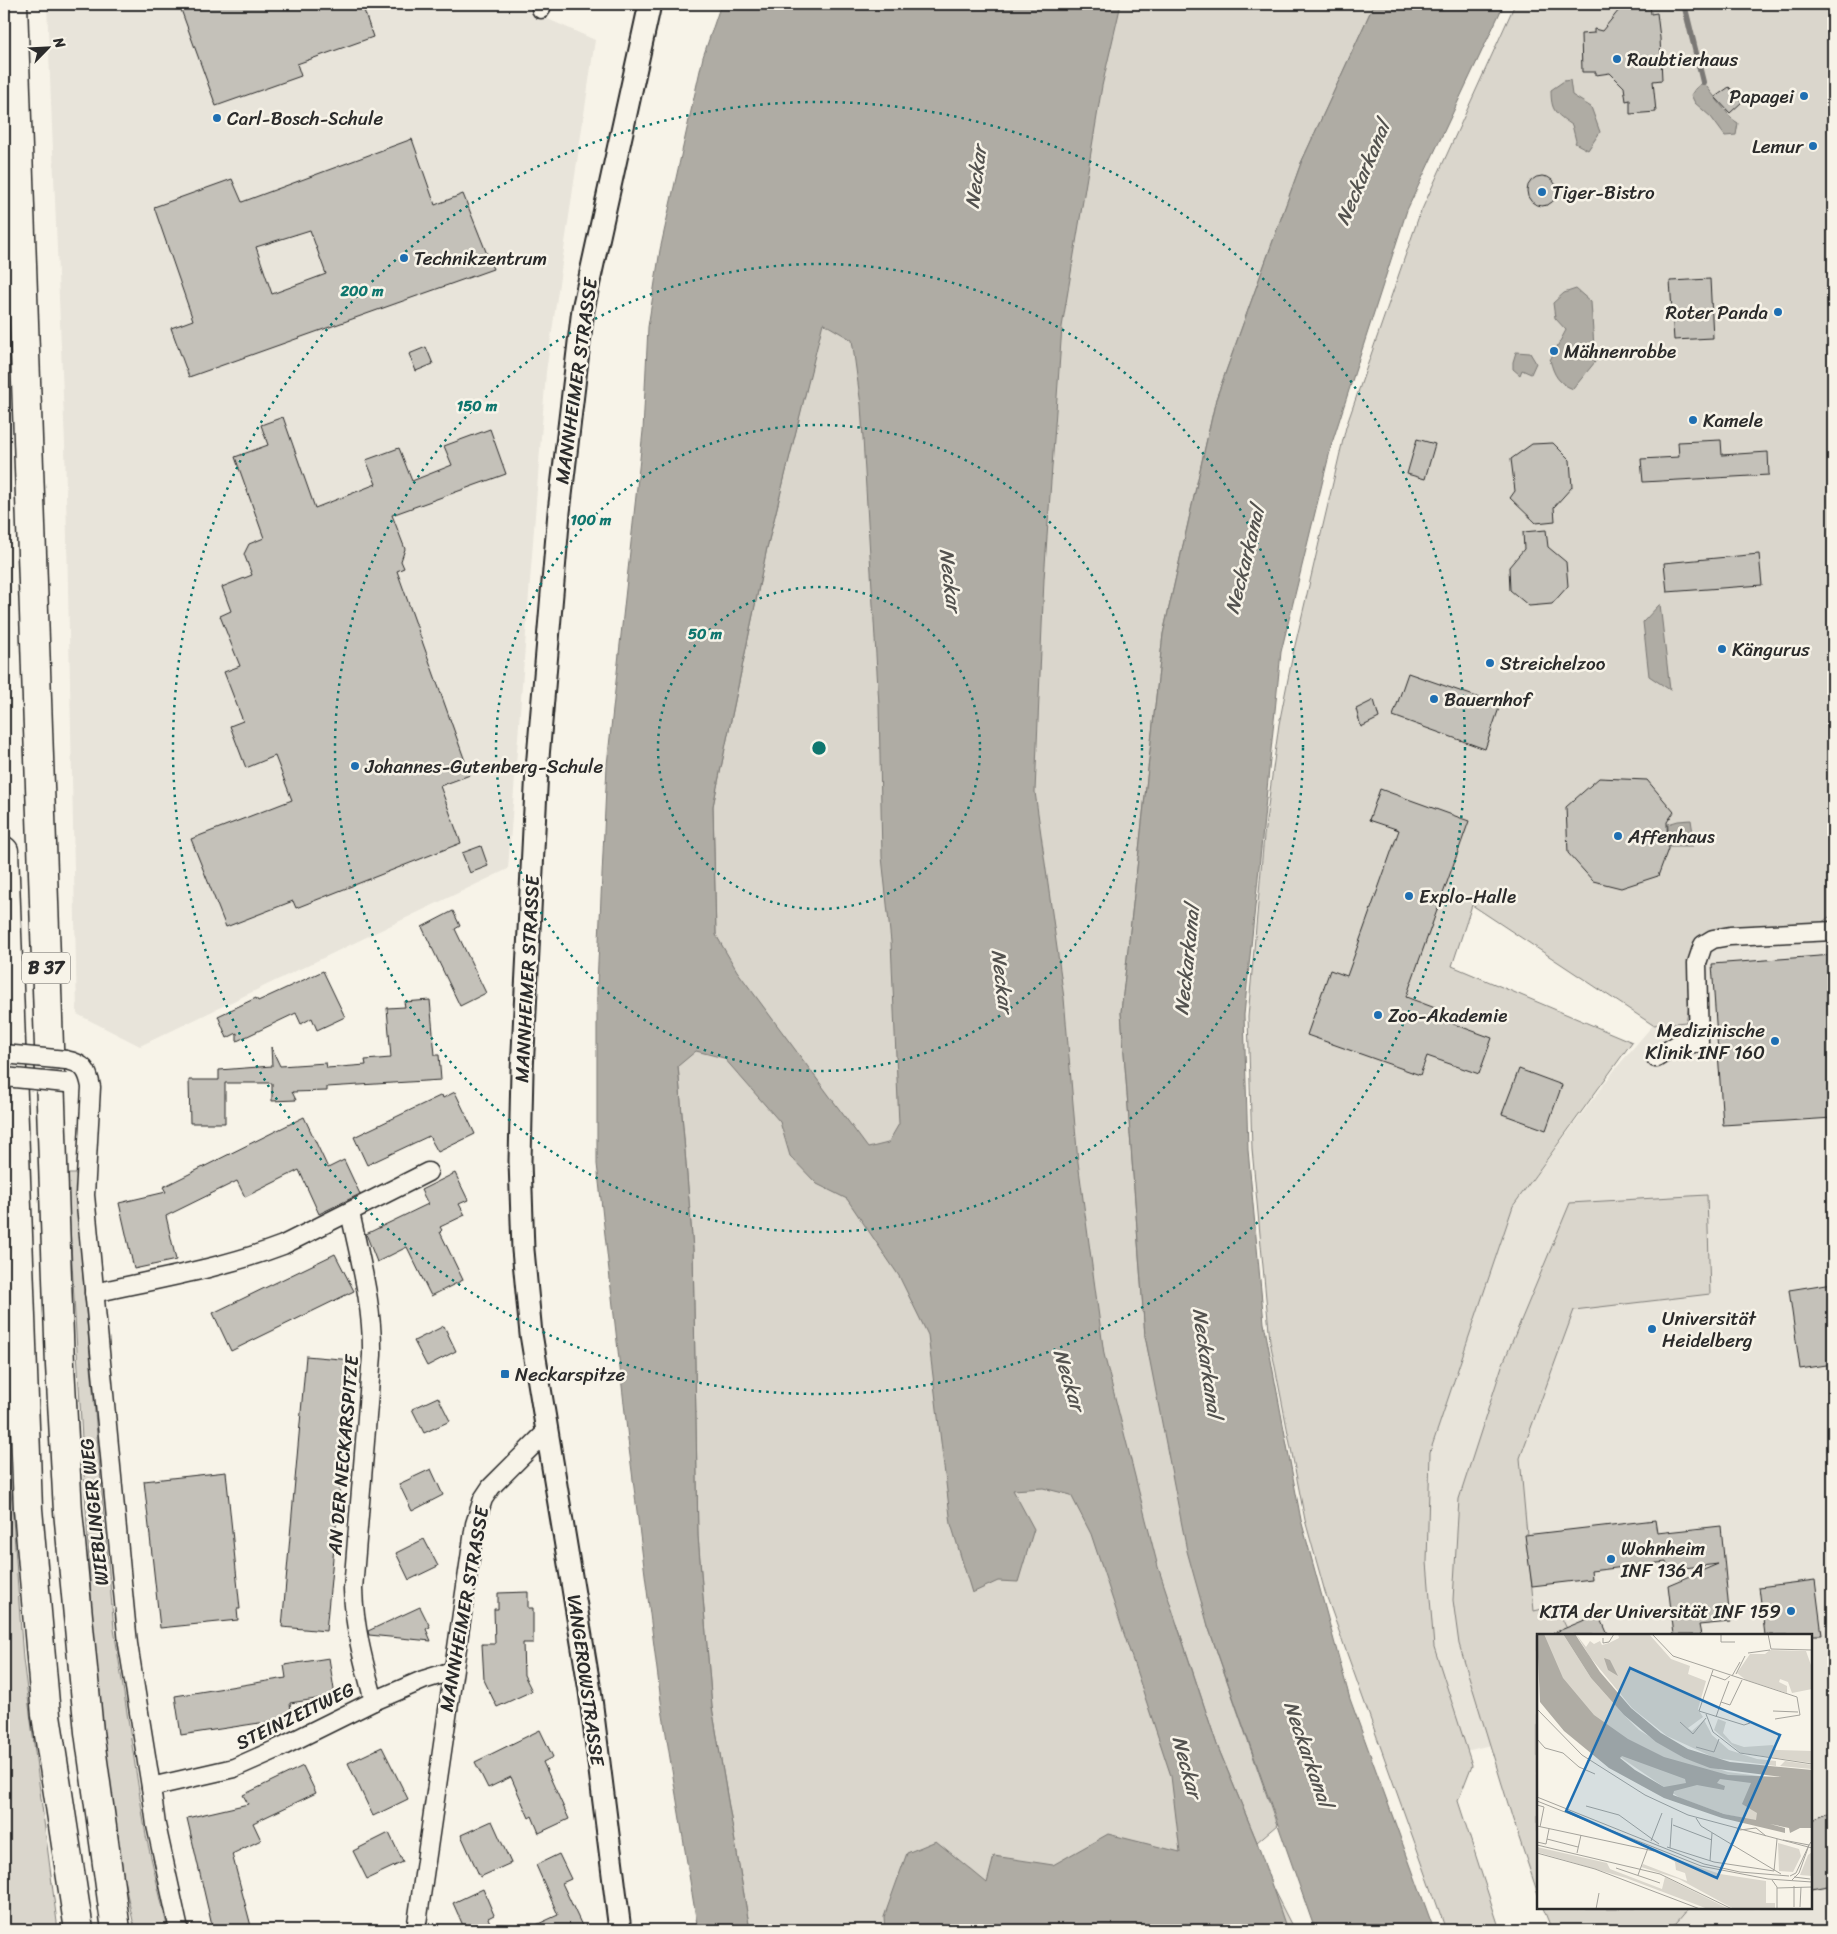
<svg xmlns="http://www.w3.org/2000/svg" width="1837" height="1934" viewBox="0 0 1837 1934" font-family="Sriracha,sans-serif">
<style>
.built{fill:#e8e4da}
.green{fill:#dad6cc;stroke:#82807c}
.water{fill:#afaca4;stroke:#7a7874;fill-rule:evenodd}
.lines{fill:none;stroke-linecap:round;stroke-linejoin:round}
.stream{stroke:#7a7874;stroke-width:6}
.building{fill:#c4c1b9;stroke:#2b2b2b;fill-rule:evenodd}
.minor-casing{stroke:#2b2b2b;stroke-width:21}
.tertiary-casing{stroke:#2b2b2b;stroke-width:25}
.trunk-casing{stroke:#2b2b2b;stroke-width:31}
.minor{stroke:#f7f3e8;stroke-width:18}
.tertiary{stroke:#f7f3e8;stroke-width:21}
.trunk{stroke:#f7f3e8;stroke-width:28}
.minor-bridge-casing{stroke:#2b2b2b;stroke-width:21;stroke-linecap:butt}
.minor-bridge{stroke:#f7f3e8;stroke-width:18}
.ring{fill:none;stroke:#0f766e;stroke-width:2.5;stroke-dasharray:2.5 5}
.poi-dot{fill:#1f6fb2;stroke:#f7f3e8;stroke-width:2}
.labels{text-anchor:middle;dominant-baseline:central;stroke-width:5;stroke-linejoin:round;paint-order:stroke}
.shield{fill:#f7f3e8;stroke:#686764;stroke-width:1}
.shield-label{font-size:18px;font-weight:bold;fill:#2b2b2b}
.poi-label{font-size:19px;fill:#2b2b2b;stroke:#f7f3e8;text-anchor:start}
.street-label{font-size:19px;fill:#2b2b2b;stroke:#f7f3e8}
.water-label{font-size:20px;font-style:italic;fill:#53524f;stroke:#f7f3e8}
.inset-road{fill:none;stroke:#a5a39c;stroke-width:1}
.view{fill:#1f6fb2;fill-opacity:0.15;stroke:#1f6fb2;stroke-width:2.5}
.inset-edge{fill:none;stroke:#2b2b2b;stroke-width:2.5}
.centre{fill:#0f766e;stroke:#f7f3e8;stroke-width:2.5}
.ring-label{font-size:15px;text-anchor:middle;font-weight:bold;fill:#0f766e;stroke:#f7f3e8;stroke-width:5;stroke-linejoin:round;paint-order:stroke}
</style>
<rect width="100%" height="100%" fill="#f7f3e8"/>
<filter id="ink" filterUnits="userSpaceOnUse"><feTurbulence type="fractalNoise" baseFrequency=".02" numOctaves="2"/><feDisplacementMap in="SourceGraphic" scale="10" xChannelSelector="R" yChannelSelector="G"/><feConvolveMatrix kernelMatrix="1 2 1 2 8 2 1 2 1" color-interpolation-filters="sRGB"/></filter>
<g filter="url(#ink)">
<!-- built -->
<g class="built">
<polygon points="47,4 514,4 595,40 546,372 508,869 140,1046 77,1014 65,445"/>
<polygon points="1833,914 1833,1930 1556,1930 1548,1908 1811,1908 1811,1635 1538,1635 1494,1744 1450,1755 1424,1652 1430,1452 1513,1206 1616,1068 1653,1025 1686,1022 1697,963 1714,934 1821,923"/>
</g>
<!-- green -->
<g class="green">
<polygon points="917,4 1374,4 1301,163 1216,399 1163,634 1121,1012 1145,1336 1208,1626 1277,1825 1257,1842 1217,1745 1177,1624 1217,1765 1265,1873 1294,1930 750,1930 712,1707 698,1536 693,1249 678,1065 720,943 716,935 713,806 767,548 818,341 821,322"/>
<polygon points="1515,4 1833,4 1833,914 1821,923 1714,934 1697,963 1686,1022 1653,1025 1472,905 1452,966 1632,1042 1513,1206 1430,1452 1427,1562 1434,1647 1472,1765 1458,1801 1500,1930 1446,1930 1325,1592 1305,1520 1270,1341 1252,1149 1248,1017 1264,836 1279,724 1293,654 1346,427 1419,216"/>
<polygon points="67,1174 78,1174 83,1276 114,1629 146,1836 168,1930 135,1930 116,1844 93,1633"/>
<polygon points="1707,1195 1710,1294 1574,1310 1520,1458 1534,1611 1556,1606 1570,1635 1538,1635 1538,1894 1513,1820 1459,1644 1453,1600 1459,1499 1502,1366 1570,1203"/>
<polygon points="4,1392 23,1659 58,1930 4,1930"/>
<polygon points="1543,1908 1689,1908 1670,1930 1552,1930"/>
</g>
<!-- water -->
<g class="water">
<path d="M721 4H1121L1102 86 1062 327 1044 579 1035 792 1064 998 1078 1162 1104 1354 1158 1567 1217 1745 1257 1842 1287 1930H885L884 1917 907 1853 936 1841 987 1883 994 1856 1053 1865 1108 1834 1180 1852 1171 1776 1091 1534 1071 1495 1043 1488 1013 1490 1034 1529 1018 1582 998 1581 972 1593 951 1524 928 1335 899 1276 847 1199 817 1184 790 1156 780 1122 724 1058 696 1051 678 1066 693 1249 698 1536 712 1707 750 1930H698L662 1709 629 1448 597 1164V985L607 765 643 431 648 327 660 250 703 57ZM823 323 852 340 861 405 879 705 882 857 891 942 899 1124 888 1143 868 1148 737 971 716 935 713 806 767 548Z"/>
<polygon points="1374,4 1504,4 1407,210 1332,443 1281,652 1244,1015 1248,1150 1264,1323 1301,1520 1350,1699 1434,1930 1315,1930 1208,1626 1187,1551 1145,1336 1121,1012 1163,634 1216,399 1301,163"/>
<path d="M1570 80 1572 95 1591 107 1600 132 1588 150 1575 143 1576 141 1572 125C1555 113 1551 111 1551 90L1564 81Z"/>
<polygon points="1703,82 1732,119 1738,123 1736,135 1725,136 1711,117 1695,103 1691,95 1695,89"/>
<path d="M1576 289 1591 302 1595 362 1573 389C1558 383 1554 375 1550 360L1566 330 1555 318 1553 303 1564 293Z"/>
<polygon points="1516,352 1530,353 1536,363 1531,374 1522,370 1520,375 1513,369 1513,362"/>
<polygon points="1660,604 1670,690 1649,676 1643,622"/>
<polygon points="1691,820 1693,833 1692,847 1669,847 1668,824 1678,821"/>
</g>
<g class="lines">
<!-- stream -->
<polyline class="stream" points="1684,4 1703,82"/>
</g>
<!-- building -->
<g class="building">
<polygon points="179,4 362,4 373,37 297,64 301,76 216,106"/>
<polygon points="1618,4 1650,4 1651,14 1657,13 1660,38 1662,80 1653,81 1656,112 1630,114 1630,100 1626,101 1624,87 1610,73 1596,75 1596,72 1582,72 1581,34 1594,33 1594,29 1602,31 1619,10"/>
<polygon points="1729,87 1742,102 1730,113 1715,97"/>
<path d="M412 139 435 205 463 194 493 269 189 377 171 328 193 320 154 207 232 179 242 202ZM310 230 326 274 272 294 256 247Z"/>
<circle cx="1542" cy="191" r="15"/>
<polygon points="1710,279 1713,338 1674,340 1670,281"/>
<polygon points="426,347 433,364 416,371 409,354"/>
<polygon points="283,417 315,508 376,484 366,460 399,448 412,481 452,465 444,446 490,429 506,474 392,515 405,549 401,561 404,568 397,571 470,775 440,786 461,843 296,908 293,901 226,927 191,839 292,800 275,756 246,768 230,726 243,721 224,672 240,666 220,616 231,611 222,587 252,575 244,554 249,544 264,538 235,457 268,445 261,425"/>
<polygon points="1417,439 1435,444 1425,479 1407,474"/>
<polygon points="1721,440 1722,455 1768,452 1769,475 1643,482 1641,459 1679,457 1678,442"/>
<polygon points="1553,443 1570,460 1572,487 1554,507 1555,521 1536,523 1510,498 1515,491 1511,459 1532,444"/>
<polygon points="1546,530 1548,547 1566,562 1568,586 1552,604 1529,606 1510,590 1509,567 1524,549 1523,532"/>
<polygon points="1759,554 1762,585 1667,592 1664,563"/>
<polygon points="1408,673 1500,705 1485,749 1393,716"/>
<polygon points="1374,700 1379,718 1361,727 1356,709"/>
<polygon points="1599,778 1647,780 1674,812 1667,822 1668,849 1658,876 1621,888 1593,881 1568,853 1566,807"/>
<polygon points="1380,789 1469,821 1406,997 1443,1011 1440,1019 1492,1038 1479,1074 1427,1056 1420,1075 1307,1035 1330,970 1347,976 1399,830 1369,820"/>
<polygon points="481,846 488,866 470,873 462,853"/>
<polygon points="453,911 460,926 455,929 486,993 460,1006 422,927"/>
<polygon points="1833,955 1833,1118 1723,1125 1712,964"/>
<polygon points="323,971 345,1017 317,1030 312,1018 301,1024 296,1013 237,1041 237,1033 227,1038 218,1016 256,998 258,1001"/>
<polygon points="430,1000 435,1055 439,1055 441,1080 327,1087 327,1091 292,1092 296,1100 272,1101 272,1083 225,1083 225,1123 190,1123 189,1080 219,1080 219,1070 272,1066 271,1047 280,1066 326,1063 327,1068 366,1065 365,1060 391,1058 387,1008 405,1007 404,1002"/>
<polygon points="1519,1069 1562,1085 1546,1130 1502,1114"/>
<polygon points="455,1092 475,1134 438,1152 429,1136 367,1165 354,1137 442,1095 443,1098"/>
<polygon points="304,1117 328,1168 344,1160 360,1194 319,1214 299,1170 245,1197 237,1181 166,1216 176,1260 134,1269 119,1203 166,1192 163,1187"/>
<polygon points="455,1173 468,1200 459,1204 465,1215 440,1227 442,1230 440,1232 463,1280 431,1296 407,1247 377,1262 366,1234 428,1204 421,1190"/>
<polygon points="335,1254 354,1291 231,1351 213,1313"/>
<polygon points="1833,1283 1833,1364 1800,1369 1789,1290"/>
<polygon points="444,1326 456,1351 427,1366 414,1341"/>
<polygon points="306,1356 352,1360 326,1631 282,1627"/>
<polygon points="438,1397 450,1421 424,1433 412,1409"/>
<polygon points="431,1469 443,1495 412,1511 399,1484"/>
<polygon points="226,1472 240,1609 237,1609 238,1620 160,1628 144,1481"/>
<polygon points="1655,1520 1657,1533 1721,1526 1730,1622 1699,1625 1701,1635 1674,1635 1668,1585 1718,1564 1667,1570 1666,1562 1591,1571 1592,1579 1532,1586 1525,1535"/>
<polygon points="424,1539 438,1566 409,1580 396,1553"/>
<polygon points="1815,1580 1822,1635 1765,1635 1759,1587"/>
<polygon points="528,1592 528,1608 533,1608 533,1643 523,1643 524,1675 532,1691 497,1707 484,1680 482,1644 495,1644 494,1609 498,1609 498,1593"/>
<polygon points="420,1607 430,1627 426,1629 431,1641 369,1635 368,1631"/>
<polygon points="1599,1614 1608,1635 1549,1635"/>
<polygon points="329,1658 335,1696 290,1703 292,1718 181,1735 175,1696 286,1678 284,1665"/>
<polygon points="540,1730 553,1757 543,1762 569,1819 539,1833 532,1816 529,1818 511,1777 488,1788 475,1762"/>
<polygon points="382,1747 408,1799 373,1816 348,1763"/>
<polygon points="303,1766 316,1793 253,1823 261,1840 232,1854 252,1930 213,1930 187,1818 248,1804 243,1795"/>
<polygon points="1833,1810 1833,1885 1811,1889 1811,1821"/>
<polygon points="492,1821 511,1863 480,1877 461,1835"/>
<polygon points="389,1833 403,1862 367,1879 353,1851"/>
<polygon points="559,1854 571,1879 562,1883 584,1930 525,1930 558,1915 536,1865"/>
<polygon points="483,1889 494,1915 488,1918 493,1930 465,1930 453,1903"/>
</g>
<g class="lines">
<defs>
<g id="minor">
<polyline points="541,4 541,9"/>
<polyline points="1656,1058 1680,1043 1699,1043 1697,963 1703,945 1713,939 1730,936 1833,931"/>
<path d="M66 1060C83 1063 88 1070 91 1087L85 1195 128 1644 151 1787 156 1825 179 1930"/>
<path d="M350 1212C360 1260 373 1305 372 1355L353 1589C354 1628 364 1664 374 1701"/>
<path d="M94 1293C157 1279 223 1268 283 1245L428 1172"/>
<polyline points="151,1787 234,1768 277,1749 374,1701 423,1680 452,1671"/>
<polyline points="416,1930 475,1524 483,1499 491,1487 547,1431"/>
</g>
<polyline id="tertiary" points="620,1930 590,1691 531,1334 523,1250 520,1161 522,1071 537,769 559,512 583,309 650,4"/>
<g id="trunk">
<polyline points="13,4 60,1365 68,1511 89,1732 116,1930"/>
<polyline points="4,851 28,1509 46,1715 79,1930"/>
</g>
</defs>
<!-- minor casing -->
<use href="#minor" class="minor-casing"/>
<!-- tertiary casing -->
<use href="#tertiary" class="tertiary-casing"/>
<!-- trunk casing -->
<use href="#trunk" class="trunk-casing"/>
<!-- minor -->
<use href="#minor" class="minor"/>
<!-- tertiary -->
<use href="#tertiary" class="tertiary"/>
<!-- trunk -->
<use href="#trunk" class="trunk"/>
<defs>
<g id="minor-bridge">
<polyline points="4,1054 66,1060"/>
<polyline points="4,1077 66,1083"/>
</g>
</defs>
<!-- minor-bridge casing -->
<use href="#minor-bridge" class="minor-bridge-casing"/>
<!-- minor-bridge -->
<use href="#minor-bridge" class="minor-bridge"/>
</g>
</g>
<!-- distance rings -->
<g class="ring">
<circle cx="819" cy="748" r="161"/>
<circle cx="819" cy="748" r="323"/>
<circle cx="819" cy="748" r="484"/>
<circle cx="819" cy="748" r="646"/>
</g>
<!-- markers -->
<g class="poi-dot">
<circle cx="1617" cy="59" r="5"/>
<circle cx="1804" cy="96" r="5"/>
<circle cx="217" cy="118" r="5"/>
<circle cx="1813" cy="146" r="5"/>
<circle cx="1542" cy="192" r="5"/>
<circle cx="404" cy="258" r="5"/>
<circle cx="1778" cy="312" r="5"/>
<circle cx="1554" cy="351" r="5"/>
<circle cx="1693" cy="420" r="5"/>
<circle cx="1722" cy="649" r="5"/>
<circle cx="1490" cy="663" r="5"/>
<circle cx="1434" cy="699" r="5"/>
<circle cx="355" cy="766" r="5"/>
<circle cx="1618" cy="836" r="5"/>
<circle cx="1409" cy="896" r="5"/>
<circle cx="1378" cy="1015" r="5"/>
<circle cx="1775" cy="1041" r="5"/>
<circle cx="1652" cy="1329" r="5"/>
<rect x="500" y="1369" width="10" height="10" rx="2.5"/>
<circle cx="1611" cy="1559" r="5"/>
<circle cx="1791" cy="1611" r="5"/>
</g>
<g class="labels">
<!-- shield labels -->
<rect class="shield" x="22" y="952.5" width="48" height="31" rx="4"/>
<g class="shield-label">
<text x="46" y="968">B 37</text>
</g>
<!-- poi labels -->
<g class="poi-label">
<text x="1627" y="59">Raubtierhaus</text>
<text x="1794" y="96" text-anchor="end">Papagei</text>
<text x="227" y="118">Carl-Bosch-Schule</text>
<text x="1803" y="146" text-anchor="end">Lemur</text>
<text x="1552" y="192">Tiger-Bistro</text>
<text x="414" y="258">Technikzentrum</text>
<text x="1768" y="312" text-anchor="end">Roter Panda</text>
<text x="1564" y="351">Mähnenrobbe</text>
<text x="1703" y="420">Kamele</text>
<text x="1732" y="649">Kängurus</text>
<text x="1500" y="663">Streichelzoo</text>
<text x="1444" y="699">Bauernhof</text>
<text x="365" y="766">Johannes-Gutenberg-Schule</text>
<text x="1628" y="836">Affenhaus</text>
<text x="1419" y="896">Explo-Halle</text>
<text x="1388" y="1015">Zoo-Akademie</text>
<text x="1765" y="1030" text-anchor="end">Medizinische<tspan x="1765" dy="22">Klinik INF 160</tspan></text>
<text x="1662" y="1318">Universität<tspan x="1662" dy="22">Heidelberg</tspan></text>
<text x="515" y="1374">Neckarspitze</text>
<text x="1621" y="1548">Wohnheim<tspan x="1621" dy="22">INF 136 A</tspan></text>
<text x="1781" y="1611" text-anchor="end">KITA der Universität INF 159</text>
</g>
<!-- street labels -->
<g class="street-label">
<text transform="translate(576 381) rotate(-82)">MANNHEIMER STRASSE</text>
<text transform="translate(527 979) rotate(-87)">MANNHEIMER STRASSE</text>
<text transform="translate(343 1455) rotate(-85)">AN DER NECKARSPITZE</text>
<text transform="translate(94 1512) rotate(-96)">WIEBLINGER WEG</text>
<text transform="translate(464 1609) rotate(-80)">MANNHEIMER STRASSE</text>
<text transform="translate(586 1680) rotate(82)">VANGEROWSTRASSE</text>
<text transform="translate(295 1716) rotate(-26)">STEINZEITWEG</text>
</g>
<!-- water labels -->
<g class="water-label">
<text transform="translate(1363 173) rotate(-67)">Neckarkanal</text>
<text transform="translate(976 177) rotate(-83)">Neckar</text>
<text transform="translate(1245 560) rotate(-76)">Neckarkanal</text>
<text transform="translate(950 580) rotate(83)">Neckar</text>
<text transform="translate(1187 960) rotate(-84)">Neckarkanal</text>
<text transform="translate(1002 981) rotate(83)">Neckar</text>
<text transform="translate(1207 1363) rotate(82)">Neckarkanal</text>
<text transform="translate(1069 1380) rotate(73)">Neckar</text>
<text transform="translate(1308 1754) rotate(71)">Neckarkanal</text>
<text transform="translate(1187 1767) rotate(75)">Neckar</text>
</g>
</g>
<!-- overview -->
<g transform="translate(1537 1634)">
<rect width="275" height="275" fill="#f7f3e8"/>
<path d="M0 0H26L54 44 87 81 102 96 147 124 191 138 238 144 234 190 187 180 143 164 70 114 36 78ZM39 0 49 13 53 7 57 10 63 7 65 11 72 9 82 4 81 0H112L134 25 153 32 151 40 169 47 161 75 166 83 151 94 155 97 167 86 175 101 192 116 220 125 239 127V132L178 124 130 102 95 74 53 23ZM233 16 269 17 275 34V55L255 59 251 48 243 45 242 48 250 52V59L209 46 200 39 213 20H228ZM181 85 189 88 186 99 195 109 207 113 236 111 239 116 275 117V129L204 119 177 96ZM242 126 275 131V135L243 132 248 127ZM241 209 262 215 264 222 256 238 242 237ZM0 213 70 229 73 235 125 255 128 243 192 275H171L89 244 0 218ZM275 218V242L263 241 271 221ZM127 221 183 240 229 247V269H238V275H197L142 245 104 233 106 230 150 247 148 239 139 236 138 228Z" fill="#dad6cc"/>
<path d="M0 0H7L26 44 57 81 91 105 127 123 191 141 245 143 173 134 147 124 119 108 87 81 54 44 26 0H38L63 38 94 74 124 99 151 115 193 128 275 136V194H263L253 199 252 194 233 190 248 194V199L185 184 127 164 72 134 27 97 3 68ZM85 122 148 145 149 149 127 153 98 136 83 124ZM183 145 214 149 205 170 220 179 219 186 187 180 136 161 137 157 160 151 187 156 188 152 180 149ZM67 24 73 26 81 42 71 36Z" fill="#afaca4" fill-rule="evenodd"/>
<path class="inset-road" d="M115 0 136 22 260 63 263 81M184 0V8H198M231 0 234 15 275 16M66 4V9L72 8 77 0M211 19 233 16M176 36 162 77 207 91 213 89M199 40 208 22M174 41 188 46 193 42M195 42 203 28M192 47 184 68 193 71 205 46M0 75 45 121 108 161 151 181 275 214M236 77 261 78M169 80 176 98 203 119 275 130M179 83 184 68M238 85 263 81M143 88 156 100 169 84M0 105 8 114 26 119 42 133 58 140M159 113 177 118 182 105M0 163 167 230 203 238 252 242M0 167 164 232 231 245M0 171 7 173 3 193M49 172 82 181 122 210M159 184 164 192 244 240M136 191 175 206M0 192 117 217M203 196 219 194 229 202M10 205 41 213M246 206 272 211 274 208M114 207 125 179M0 208 9 210 12 195M0 211 123 240 195 275M130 213 177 228 237 237M133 214 135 184M0 219 58 235 163 275M40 219 44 201M173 227 175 199M79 234 123 249M237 237 240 205M101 241 111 214M253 242 259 239 272 211M257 243 273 245M231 245 275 248M235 246 240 253V275M255 246 262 239 272 211M257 252V273M240 254 275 253M263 273 264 253M59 275 62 259"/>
<path class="view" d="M93 34 243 101 180 244 29 177Z"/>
<rect width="275" height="275" class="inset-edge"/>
</g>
<circle cx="819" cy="748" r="8" class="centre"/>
<g class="ring-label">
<text x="362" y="296">200 m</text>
<text x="477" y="411">150 m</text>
<text x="591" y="525">100 m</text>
<text x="705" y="639">50 m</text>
</g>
<!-- margin -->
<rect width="1837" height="1934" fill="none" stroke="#f7f3e8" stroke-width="20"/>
<rect x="10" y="10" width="1817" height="1914" fill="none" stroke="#2b2b2b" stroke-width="2" filter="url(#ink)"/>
<!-- north arrow -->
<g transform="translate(48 48) rotate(66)" stroke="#f7f3e8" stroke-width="4" paint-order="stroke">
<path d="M0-4L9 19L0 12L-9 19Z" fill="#2b2b2b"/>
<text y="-8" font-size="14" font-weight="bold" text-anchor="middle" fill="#2b2b2b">N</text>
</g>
</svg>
